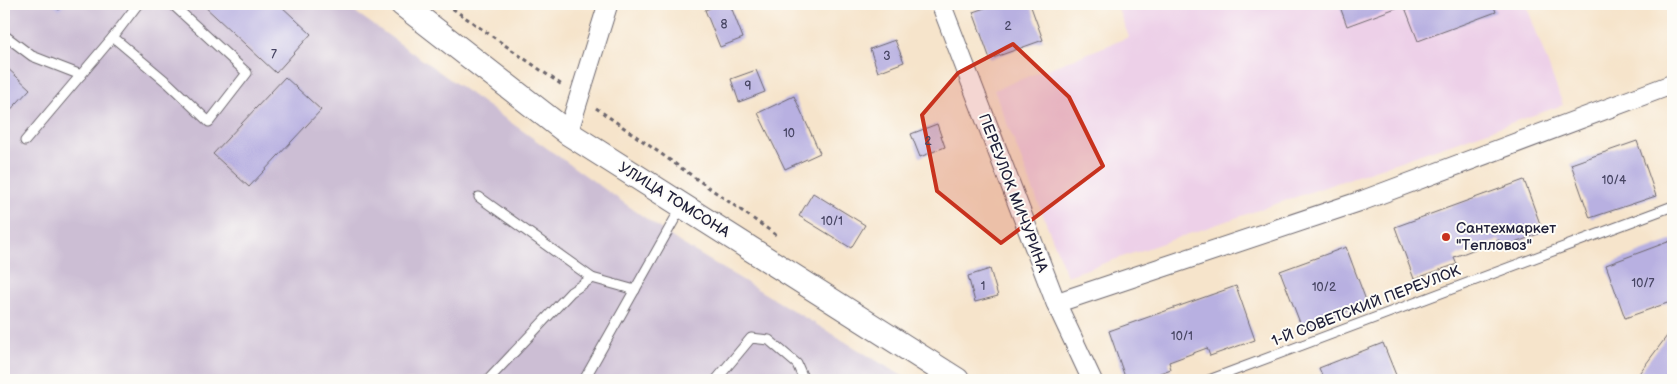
<svg xmlns="http://www.w3.org/2000/svg" width="1677" height="384" viewBox="0 0 1677 384" font-family="'Balsamiq Sans',sans-serif">
<style>
.built{fill:#edd0e8}
.industrial{fill:#ccbed4}
.building{fill:#b8b0e1}
.lines{fill:none;stroke-linecap:round;stroke-linejoin:round}
.service-casing{stroke:#6c666d;stroke-width:11}
.minor-casing{stroke:#6c666d;stroke-width:21}
.tertiary-casing{stroke:#6c666d;stroke-width:26}
.path{stroke:#6c666d;stroke-width:3;stroke-dasharray:4 4;stroke-linecap:butt}
.service{stroke:#fff;stroke-width:9}
.minor{stroke:#fff;stroke-width:19}
.tertiary{stroke:#fff;stroke-width:24}
.marked{fill:#c8321e;fill-opacity:0.2;stroke:#c8321e;stroke-width:4;stroke-linejoin:round}
.poi-dot{fill:#c8321e;stroke:#fdfcf7;stroke-width:2}
.labels{text-anchor:middle;dominant-baseline:central;stroke-width:4;stroke-linejoin:round;paint-order:stroke}
.number-label{font-size:12px;fill:#484664}
.street-label{font-size:15px;fill:#22223b;stroke:#fdfcf7}
.poi-label{font-size:15px;fill:#22223b;stroke:#fdfcf7;text-anchor:start}
</style>
<rect width="100%" height="100%" fill="#fdfcf7"/>
<filter id="ink" filterUnits="userSpaceOnUse"><feTurbulence type="fractalNoise" baseFrequency=".02" numOctaves="2"/><feDisplacementMap in="SourceGraphic" scale="10" xChannelSelector="R" yChannelSelector="G"/><feConvolveMatrix kernelMatrix="1 2 1 2 8 2 1 2 1" color-interpolation-filters="sRGB"/></filter>
<filter id="wash" filterUnits="userSpaceOnUse"><feTurbulence type="fractalNoise" baseFrequency=".0096" numOctaves="4" result="noise"/><feDisplacementMap in="SourceGraphic" scale="20" xChannelSelector="R" yChannelSelector="G"/><feGaussianBlur stdDeviation="1.12" result="paint"/><feColorMatrix in="noise" values="0 0 0 0 0 0 0 0 0 0 0 0 0 0 0 0 0 1.4 0 .05"/><feComposite in="paint" operator="in"/></filter>
<g filter="url(#wash)">
<rect width="100%" height="100%" fill="#f6e4cb"/>
<!-- built -->
<polygon class="built" points="1116,4 1526,4 1563,105 1067,276 994,90 1129,37"/>
<!-- industrial -->
<polygon class="industrial" points="4,4 344,4 679,242 909,380 4,380"/>
<g id="blocks">
<!-- building -->
<g class="building">
<polygon points="52,4 65,4 59,10"/>
<polygon points="202,4 279,4 311,34 276,73"/>
<polygon points="720,4 730,4 743,38 720,47 705,10"/>
<polygon points="996,4 1030,4 1043,40 990,59 973,12"/>
<polygon points="1339,4 1493,4 1496,12 1418,41 1404,5 1347,26"/>
<polygon points="895,40 904,62 878,72 870,49"/>
<polygon points="4,65 30,89 4,117"/>
<polygon points="756,70 765,92 739,102 731,79"/>
<polygon points="285,77 321,110 249,187 213,154"/>
<polygon points="794,96 820,153 785,169 758,113"/>
<polygon points="937,124 945,147 920,157 911,134"/>
<polygon points="1637,141 1656,196 1590,218 1571,164"/>
<polygon points="1524,180 1543,232 1502,248 1499,240 1454,257 1457,264 1414,279 1395,227"/>
<polygon points="813,193 865,225 851,248 799,216"/>
<polygon points="1673,240 1673,301 1625,318 1606,265"/>
<polygon points="1346,247 1367,303 1302,328 1280,271"/>
<polygon points="990,269 998,296 975,302 968,276"/>
<polygon points="1236,286 1255,340 1210,356 1207,348 1169,362 1171,369 1141,380 1126,380 1109,331"/>
<polygon points="1673,328 1673,373 1668,380 1634,380"/>
<polygon points="1383,343 1398,380 1324,380 1319,368"/>
</g>
</g>
</g>
<g filter="url(#ink)">
<use href="#blocks" fill-opacity="0" stroke="#6c666d" stroke-width="1"/>
<g class="lines">
<defs>
<g id="service">
<polyline points="138,4 113,37 169,84 209,122 247,73 172,4"/>
<polyline points="4,35 32,56 81,75"/>
<polyline points="25,141 113,37"/>
<polyline points="479,197 592,278"/>
<polyline points="488,380 571,292 592,278 635,290"/>
<polyline points="584,380 682,206"/>
<polyline points="716,380 751,338 769,340 797,364 804,380"/>
<polyline points="1209,380 1673,206"/>
</g>
<g id="minor">
<polyline points="941,4 1056,303 1092,380"/>
<polyline points="568,133 608,4"/>
<polyline points="1056,303 1364,200 1673,84"/>
</g>
<polyline id="tertiary" points="402,4 568,133 957,380"/>
</defs>
<!-- service casing -->
<use href="#service" class="service-casing"/>
<!-- minor casing -->
<use href="#minor" class="minor-casing"/>
<!-- tertiary casing -->
<use href="#tertiary" class="tertiary-casing"/>
<!-- path -->
<g class="path">
<polyline points="446,4 562,85"/>
<polyline points="596,108 779,237"/>
</g>
<!-- service -->
<use href="#service" class="service"/>
<!-- minor -->
<use href="#minor" class="minor"/>
<!-- tertiary -->
<use href="#tertiary" class="tertiary"/>
</g>
</g>
<!-- marked area -->
<path class="marked" d="M1013 44 1069 97 1103 166 1001 243 937 191 922 115 958 73Z"/>
<!-- markers -->
<circle class="poi-dot" cx="1446" cy="237" r="5"/>
<g class="labels">
<!-- number labels -->
<g class="number-label">
<text x="724" y="24">8</text>
<text x="1008" y="26">2</text>
<text x="274" y="54">7</text>
<text x="887" y="56">3</text>
<text x="748" y="86">9</text>
<text x="789" y="133">10</text>
<text x="928" y="141">2</text>
<text x="1614" y="180">10/4</text>
<text x="832" y="221">10/1</text>
<text x="1643" y="283">10/7</text>
<text x="983" y="286">1</text>
<text x="1324" y="287">10/2</text>
<text x="1182" y="336">10/1</text>
</g>
<!-- street labels -->
<g class="street-label">
<text transform="translate(1013 193) rotate(69)">ПЕРЕУЛОК МИЧУРИНА</text>
<text transform="translate(674 200) rotate(32)">УЛИЦА ТОМСОНА</text>
<text transform="translate(1366 306) rotate(-21)">1-Й СОВЕТСКИЙ ПЕРЕУЛОК</text>
</g>
<!-- poi labels -->
<g class="poi-label">
<text x="1456" y="228">Сантехмаркет<tspan x="1456" dy="17">"Тепловоз"</tspan></text>
</g>
</g>
<!-- margin -->
<rect width="1677" height="384" fill="none" stroke="#fdfcf7" stroke-width="20"/>
</svg>
